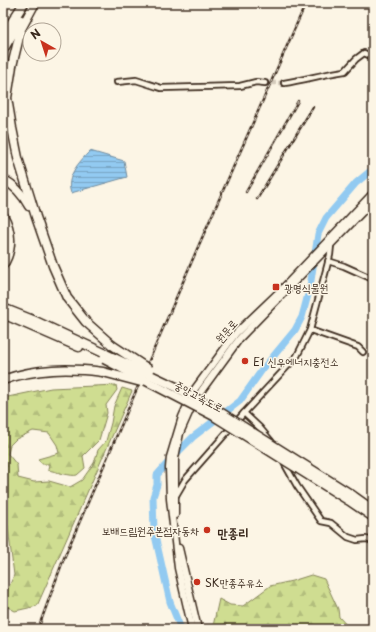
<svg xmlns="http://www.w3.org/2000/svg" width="376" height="632" viewBox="0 0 376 632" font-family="'Playpen Sans','Poor Story',sans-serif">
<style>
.forest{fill:url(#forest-firs);stroke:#858458}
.water{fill:url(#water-rules);stroke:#6f8a9d}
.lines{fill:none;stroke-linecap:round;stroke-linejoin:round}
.river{stroke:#92caf1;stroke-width:7}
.street-tunnel{stroke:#d5ccbd;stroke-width:4.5;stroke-dasharray:4.5 2;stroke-linecap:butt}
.street-casing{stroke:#3b2a1e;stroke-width:8}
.secondary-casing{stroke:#3b2a1e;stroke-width:9}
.highway-casing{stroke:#3b2a1e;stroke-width:11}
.street{stroke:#fcf5e5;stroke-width:4.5}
.secondary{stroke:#fcf5e5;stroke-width:6}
.highway{stroke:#fcf5e5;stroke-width:8}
.rail-casing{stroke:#3b2a1e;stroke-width:2.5}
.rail{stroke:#fcf5e5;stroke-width:1;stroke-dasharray:3;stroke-linecap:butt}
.highway-bridge-casing{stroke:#3b2a1e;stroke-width:11;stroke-linecap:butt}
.highway-bridge{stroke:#fcf5e5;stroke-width:8}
.poi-dot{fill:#c8321e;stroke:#fcf5e5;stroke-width:1.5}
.labels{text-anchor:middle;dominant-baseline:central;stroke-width:3;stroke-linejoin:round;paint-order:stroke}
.poi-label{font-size:11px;fill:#3b2a1e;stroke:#fcf5e5;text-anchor:start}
.street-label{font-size:11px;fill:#3b2a1e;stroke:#fcf5e5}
.quarter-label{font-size:13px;font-weight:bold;fill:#3b2a1e;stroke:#fcf5e5}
</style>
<defs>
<pattern id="forest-firs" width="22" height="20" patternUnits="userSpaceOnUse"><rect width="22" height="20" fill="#cfdd91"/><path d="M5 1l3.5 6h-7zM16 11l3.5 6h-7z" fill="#b3be7d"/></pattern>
<pattern id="water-rules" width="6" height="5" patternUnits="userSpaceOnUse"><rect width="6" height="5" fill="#92caf1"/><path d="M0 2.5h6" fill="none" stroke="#78a4c3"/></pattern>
</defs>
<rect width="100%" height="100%" fill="#fcf5e5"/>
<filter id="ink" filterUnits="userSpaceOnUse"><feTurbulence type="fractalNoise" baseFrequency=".025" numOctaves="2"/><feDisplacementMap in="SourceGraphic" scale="8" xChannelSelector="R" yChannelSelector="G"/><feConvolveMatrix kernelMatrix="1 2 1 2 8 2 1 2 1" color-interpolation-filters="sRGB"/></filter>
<g filter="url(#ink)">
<!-- forest -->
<g class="forest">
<path d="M116 385 117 390 106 405 107 413 99 440 83 456 85 468C82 470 80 473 77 475 72 477 54 471 48 470L49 464H42L38 459 59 453 57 445 49 433 33 431 16 439 10 445 8 454 17 465 18 478 34 482 49 481 70 487 82 480 94 463 98 450 106 441 111 423 114 406 122 388 132 391 37 606 15 611 4 605 5 596 14 575 6 513 3 511V398L51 388Z"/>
<polygon points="311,575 324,579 338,609 339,617 350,629 279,629 270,626 255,628 253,629 215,629 213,626 219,599 230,605 243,606 270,586 292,581"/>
</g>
<!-- water -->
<path class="water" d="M90 151 124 161 127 177 71 193C65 177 79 162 90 151Z"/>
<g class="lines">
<!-- river -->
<polyline class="river" points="181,629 170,602 154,531 153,497 157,485 157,475 172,458 193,437 240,401 262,370 295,330 302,317 310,287 318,234 326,218 356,183 373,169"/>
<!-- street-tunnel -->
<polyline class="street-tunnel" points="265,83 284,83"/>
<defs>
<g id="street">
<polyline points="117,82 136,80 161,88 240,86 256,82 265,83"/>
<path d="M284 83C304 80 324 74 345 71L356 59 364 53 373 57"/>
<polyline points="328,261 344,266 373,279"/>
<polyline points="310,330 358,347 363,352"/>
<polyline points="244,413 260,428 271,441"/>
<polyline points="283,461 297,486 321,521 331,523 348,537 357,540 366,539 373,541"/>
<polyline points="175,497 185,480 244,413 297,356 310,330 330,255 331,245"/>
</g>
<g id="secondary">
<polyline points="175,515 175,458 180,433 192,406 202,390 240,338 373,201"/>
<polyline points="179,548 198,629"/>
<polyline points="192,629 178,568 170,499 169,468 170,457 182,417 194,390 236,333 282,289 373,193"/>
</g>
<g id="highway">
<polyline points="35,3 21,29 12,66 7,98 12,128 18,158 36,217 53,266 67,298 86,322 112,345"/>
<polyline points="3,36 24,3"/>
<polyline points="3,50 21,20"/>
<path d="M3 179C14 185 23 195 29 206"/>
<path d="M3 215C12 231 13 250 3 265"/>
<polyline points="3,308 33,320 106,354"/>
<polyline points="3,314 79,347"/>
<path d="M3 380C36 368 69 368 103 372"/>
<polyline points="352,495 373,510"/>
<polyline points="348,500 373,517"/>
</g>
</defs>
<!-- street casing -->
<use href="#street" class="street-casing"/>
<!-- secondary casing -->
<use href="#secondary" class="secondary-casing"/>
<!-- highway casing -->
<use href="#highway" class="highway-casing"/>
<!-- street -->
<use href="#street" class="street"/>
<!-- secondary -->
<use href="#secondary" class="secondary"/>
<!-- highway -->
<use href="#highway" class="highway"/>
<defs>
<g id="rail">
<polyline points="246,192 298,101"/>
<polyline points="257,199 313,107"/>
<polyline points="38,629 64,558 198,247 306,3"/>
</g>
</defs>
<!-- rail casing -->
<use href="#rail" class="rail-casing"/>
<!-- rail -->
<use href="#rail" class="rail"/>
<defs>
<g id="highway-bridge">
<polyline points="112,345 150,370"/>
<polyline points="106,354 176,387 215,409 352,495"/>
<polyline points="104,359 214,416 348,500"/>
<polyline points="103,372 141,382"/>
</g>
</defs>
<!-- highway-bridge casing -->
<use href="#highway-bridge" class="highway-bridge-casing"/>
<!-- highway-bridge -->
<use href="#highway-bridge" class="highway-bridge"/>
</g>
</g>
<!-- markers -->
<g class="poi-dot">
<rect x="272" y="283" width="8" height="8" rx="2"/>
<circle cx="245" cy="361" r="4"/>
<circle cx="207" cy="530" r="4"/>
<circle cx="197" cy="582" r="4"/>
</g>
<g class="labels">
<!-- poi labels -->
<g class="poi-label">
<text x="284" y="287">광명식물원</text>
<text x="253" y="361">E1 신우에너지충전소</text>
<text x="199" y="530" text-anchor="end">보배드림원주본점자동차</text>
<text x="205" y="582">SK만종주유소</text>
</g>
<!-- street labels -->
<g class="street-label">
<text transform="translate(226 331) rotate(-49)">원문로</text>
<text transform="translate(199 396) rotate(28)">중앙고속도로</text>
</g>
<!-- quarter labels -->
<g class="quarter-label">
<text x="233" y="532">만종리</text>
</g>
</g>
<!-- margin -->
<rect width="376" height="632" fill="none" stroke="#fcf5e5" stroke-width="16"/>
<rect x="8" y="8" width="360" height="616" fill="none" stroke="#3b2a1e" stroke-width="1.5" filter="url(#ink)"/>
<!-- north arrow -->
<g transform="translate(42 42) rotate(321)"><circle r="19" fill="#fcf5e5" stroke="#afa495"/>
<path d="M0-3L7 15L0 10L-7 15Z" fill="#c8321e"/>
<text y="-6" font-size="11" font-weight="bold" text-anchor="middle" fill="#3b2a1e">N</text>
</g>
</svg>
